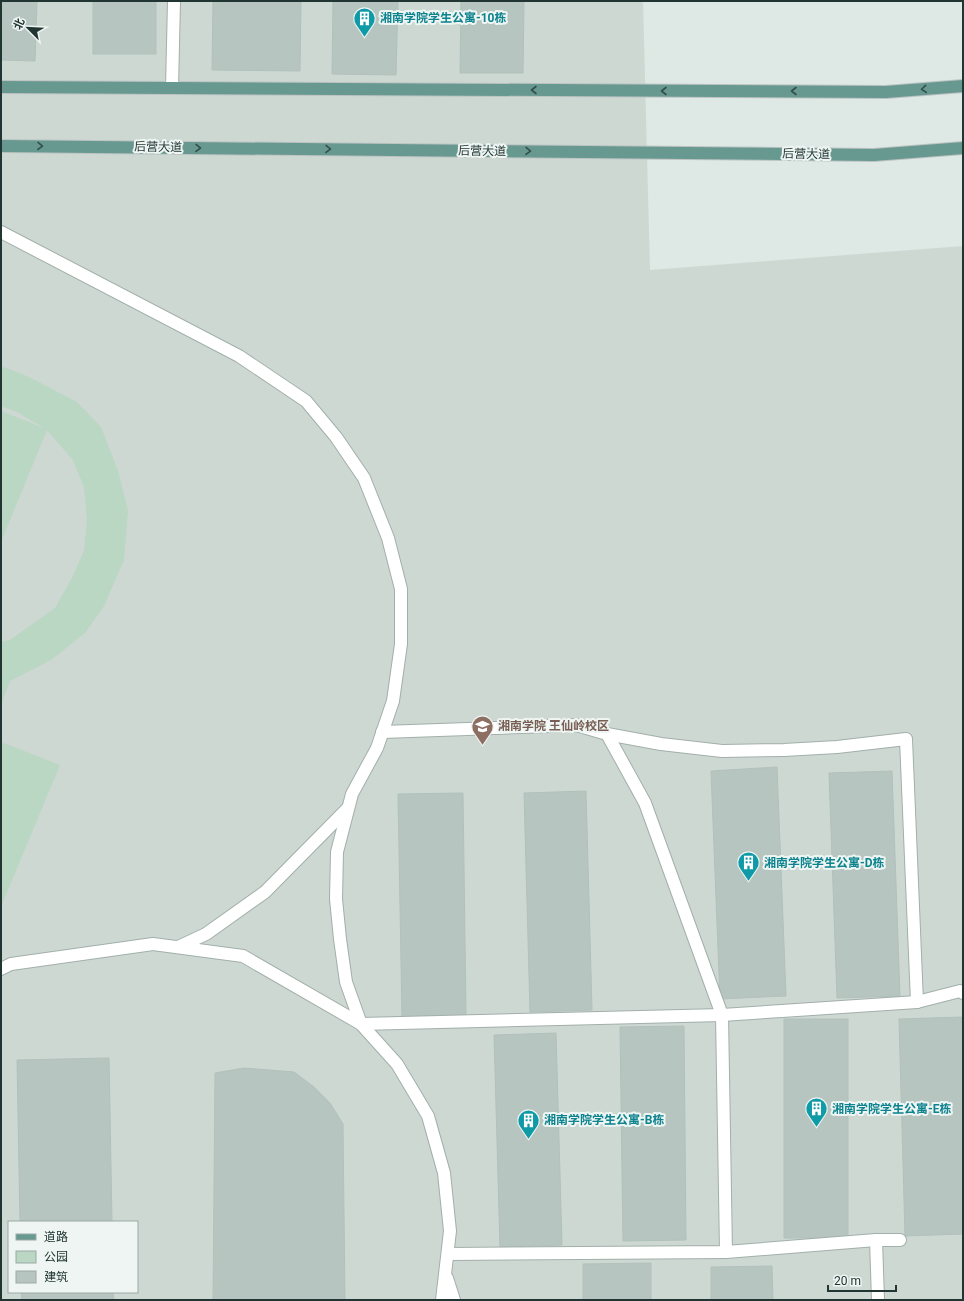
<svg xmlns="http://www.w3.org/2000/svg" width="964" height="1301" viewBox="0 0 964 1301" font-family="Roboto,'Noto Sans SC',sans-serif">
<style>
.built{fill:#cdd8d3;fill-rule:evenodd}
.green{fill:#b9d7c3}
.building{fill:#b7c5c0;stroke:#b1c1bb}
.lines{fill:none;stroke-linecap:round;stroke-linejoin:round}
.minor-casing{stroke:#a2afab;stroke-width:14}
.major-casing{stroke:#bcc3c2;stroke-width:14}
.minor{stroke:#fff;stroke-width:12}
.major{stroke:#679990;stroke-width:12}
.oneway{stroke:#324f4a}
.labels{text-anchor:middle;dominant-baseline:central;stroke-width:4;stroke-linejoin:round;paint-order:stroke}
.culture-label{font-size:12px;font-weight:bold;fill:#0d838f;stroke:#eef5f2;text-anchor:start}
.street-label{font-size:12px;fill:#213632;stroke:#eef5f2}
.education-label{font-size:12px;font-weight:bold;fill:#785e54;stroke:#eef5f2;text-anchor:start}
</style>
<rect width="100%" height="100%" fill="#dee8e4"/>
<!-- built -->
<path class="built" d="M1 1H643L650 270 963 246V1300H1ZM9 1222H137V1292H9Z"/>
<!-- green -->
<g class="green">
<polygon points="1,366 29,377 77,402 101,427 118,471 128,511 124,560 104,606 85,633 51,660 10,681 1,704 1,642 10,640 55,608 72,578 84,551 87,520 84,487 73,460 47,430 1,542 1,411 44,428 17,412 1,406"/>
<polygon points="1,742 60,765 2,904 1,903"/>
</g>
<!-- building -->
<g class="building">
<polygon points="1,1 37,1 35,61 1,60"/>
<rect x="93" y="1" width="63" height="53"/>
<polygon points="213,1 301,1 300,71 212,70"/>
<polygon points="333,1 398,1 396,75 332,74"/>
<polygon points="461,1 524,1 523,73 460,73"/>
<polygon points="777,767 786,996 720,999 711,771"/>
<polygon points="892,771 900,996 837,998 829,773"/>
<polygon points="586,791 592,1010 530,1012 524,793"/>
<polygon points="463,793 466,1016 402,1017 398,794"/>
<polygon points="962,1017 963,1072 963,1234 905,1236 899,1019"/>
<rect x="784" y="1019" width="64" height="219"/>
<polygon points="684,1026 686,1240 623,1241 620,1027"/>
<polygon points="556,1033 562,1245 500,1247 494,1035"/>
<polygon points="109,1058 112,1222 20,1222 17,1060"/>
<polygon points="244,1068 294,1072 314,1087 330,1103 343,1124 345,1300 213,1300 215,1073"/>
<polygon points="651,1263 651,1300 583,1300 583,1264"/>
<polygon points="772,1266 773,1300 711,1300 711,1267"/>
<polygon points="21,1292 113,1292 114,1300 22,1300"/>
</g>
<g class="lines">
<defs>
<g id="minor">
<polyline points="172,88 174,1"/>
<polyline points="1,232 239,356 306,401 336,437 364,478 388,538 401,589 401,644 393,701 377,748 352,794 337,852 336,899 340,939 346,982 361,1024 397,1064 428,1116 444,1173 450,1231 442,1300"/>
<polyline points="382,732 576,725 607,734 645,803 722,1015 726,1252 449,1254"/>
<polyline points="607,734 661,744 722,751 784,750 837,747 906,739 917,1002"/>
<polyline points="178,947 206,934 265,892 348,808"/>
<polyline points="1,969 11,964 153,944 243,956 361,1024 722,1015 917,1002 960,991 963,993"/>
<polyline points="876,1240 878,1300"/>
<polyline points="726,1252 876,1240 900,1240"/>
<polyline points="447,1278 454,1300"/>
</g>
<g id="major">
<polyline points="1,87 886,92 963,86"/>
<polyline points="1,146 874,155 963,148"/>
</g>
</defs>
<!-- minor casing -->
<use href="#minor" class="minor-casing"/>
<!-- major casing -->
<use href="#major" class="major-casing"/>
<!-- minor -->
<use href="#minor" class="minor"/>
<!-- major -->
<use href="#major" class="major"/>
</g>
<!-- one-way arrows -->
<defs><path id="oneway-chevron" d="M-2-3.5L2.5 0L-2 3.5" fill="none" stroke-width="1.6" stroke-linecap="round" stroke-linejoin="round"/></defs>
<g class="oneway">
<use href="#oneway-chevron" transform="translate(924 89) rotate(175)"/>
<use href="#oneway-chevron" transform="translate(534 90) rotate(-180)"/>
<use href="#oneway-chevron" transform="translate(664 91) rotate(-180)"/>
<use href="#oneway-chevron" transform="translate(794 91) rotate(-180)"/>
<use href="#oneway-chevron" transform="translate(40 146) rotate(1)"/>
<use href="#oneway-chevron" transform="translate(198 148) rotate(1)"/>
<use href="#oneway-chevron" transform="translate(328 149) rotate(1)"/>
<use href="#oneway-chevron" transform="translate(528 151) rotate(1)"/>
</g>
<!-- icons -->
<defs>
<symbol id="building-pin" viewBox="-11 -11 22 30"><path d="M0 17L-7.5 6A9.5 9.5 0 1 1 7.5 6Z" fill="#0f9aa8" stroke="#eef5f2"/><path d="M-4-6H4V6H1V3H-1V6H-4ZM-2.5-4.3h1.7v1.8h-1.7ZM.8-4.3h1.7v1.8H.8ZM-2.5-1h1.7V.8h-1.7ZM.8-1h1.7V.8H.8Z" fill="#fff"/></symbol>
<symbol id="university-pin" viewBox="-11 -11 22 30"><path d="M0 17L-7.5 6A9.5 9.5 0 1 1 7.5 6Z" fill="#8d6e63" stroke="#eef5f2"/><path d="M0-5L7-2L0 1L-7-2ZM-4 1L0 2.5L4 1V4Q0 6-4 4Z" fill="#fff"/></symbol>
</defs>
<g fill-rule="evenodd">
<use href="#building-pin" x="352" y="6" width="25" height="34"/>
<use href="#university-pin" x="470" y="714" width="25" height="34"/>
<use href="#building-pin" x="736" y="850" width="25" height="34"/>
<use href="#building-pin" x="804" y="1096" width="25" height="34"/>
<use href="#building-pin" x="516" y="1108" width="25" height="34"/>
</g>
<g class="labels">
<!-- culture labels -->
<g class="culture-label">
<text x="380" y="18">湘南学院学生公寓-10栋</text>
<text x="764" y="863">湘南学院学生公寓-D栋</text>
<text x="832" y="1109">湘南学院学生公寓-E栋</text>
<text x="544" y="1120">湘南学院学生公寓-B栋</text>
</g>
<!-- street labels -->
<g class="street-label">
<text transform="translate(158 147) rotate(1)">后营大道</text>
<text transform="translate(482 151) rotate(1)">后营大道</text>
<text transform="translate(806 154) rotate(1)">后营大道</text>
</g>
<!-- education labels -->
<g class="education-label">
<text x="498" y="726">湘南学院 王仙岭校区</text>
</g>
</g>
<!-- border -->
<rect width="964" height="1301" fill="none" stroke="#213632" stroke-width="4"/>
<!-- legend -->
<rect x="8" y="1221" width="130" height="72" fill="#eef5f2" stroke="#9ca9a5"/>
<rect x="16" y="1234" width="20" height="6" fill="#679990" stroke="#9ca9a5"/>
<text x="44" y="1241" font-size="12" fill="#213632">道路</text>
<rect x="16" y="1251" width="20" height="12" fill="#b9d7c3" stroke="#9ca9a5"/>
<text x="44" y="1261" font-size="12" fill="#213632">公园</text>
<rect x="16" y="1271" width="20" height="12" fill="#b7c5c0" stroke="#9ca9a5"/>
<text x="44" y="1281" font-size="12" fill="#213632">建筑</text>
<!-- north arrow -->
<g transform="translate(28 28) rotate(294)" stroke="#eef5f2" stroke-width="3" paint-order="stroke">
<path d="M0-3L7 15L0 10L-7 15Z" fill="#213632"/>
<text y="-6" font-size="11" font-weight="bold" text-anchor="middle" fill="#213632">北</text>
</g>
<!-- scale -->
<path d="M828 1285v6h68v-6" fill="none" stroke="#213632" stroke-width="2"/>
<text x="834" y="1285" font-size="12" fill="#213632" stroke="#eef5f2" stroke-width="3" paint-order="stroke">20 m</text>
</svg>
